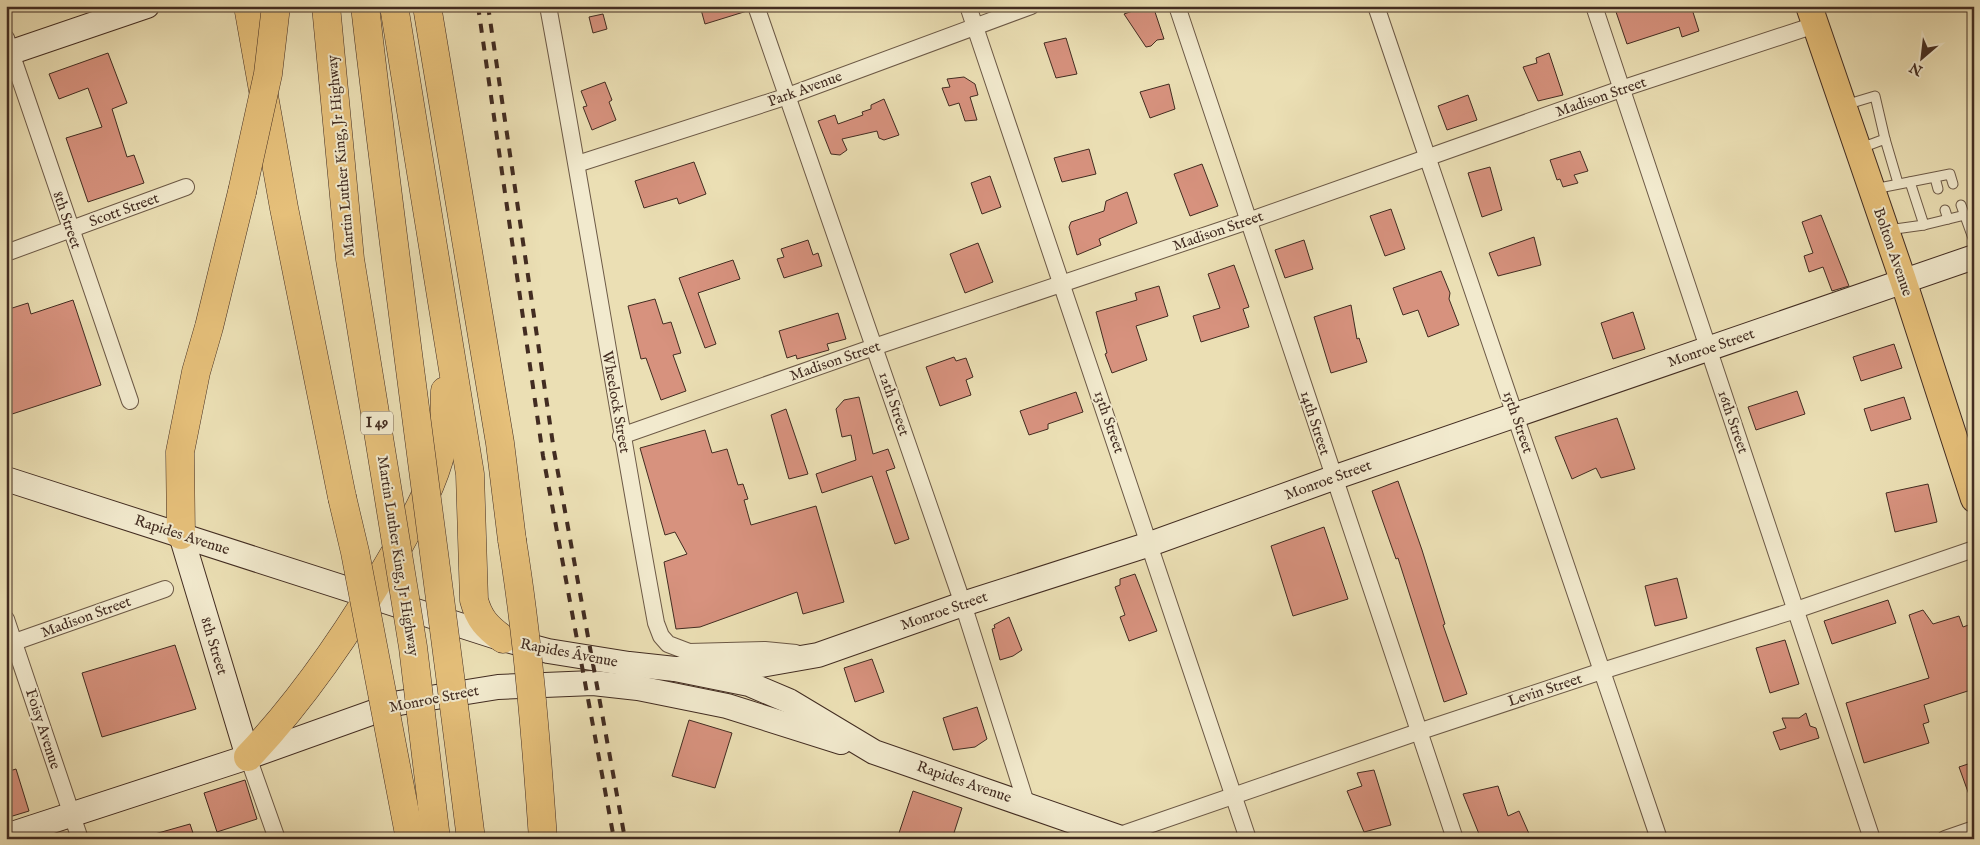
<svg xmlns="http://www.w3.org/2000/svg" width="1980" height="845" viewBox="0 0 1980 845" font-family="'IM FELL English',serif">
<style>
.building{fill:#d7927e;stroke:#422c21}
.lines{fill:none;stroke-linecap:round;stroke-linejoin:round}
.service-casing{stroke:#6c5946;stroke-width:11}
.minor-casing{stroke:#6c5946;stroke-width:18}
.secondary-casing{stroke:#422c21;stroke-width:26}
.primary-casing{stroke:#422c21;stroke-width:28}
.motorway-casing{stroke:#422c21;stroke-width:29}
.service{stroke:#f2eace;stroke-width:9}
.minor{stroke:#f2eace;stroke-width:16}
.secondary{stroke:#f2eace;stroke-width:24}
.primary{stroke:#e6c07a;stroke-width:26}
.motorway{stroke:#e6c07a;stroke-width:28}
.rail{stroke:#422c21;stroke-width:4;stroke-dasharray:9 9;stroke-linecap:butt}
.motorway-bridge-casing{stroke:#422c21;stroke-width:29;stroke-linecap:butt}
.motorway-bridge{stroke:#e6c07a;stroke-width:28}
.labels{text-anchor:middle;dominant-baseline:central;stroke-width:4;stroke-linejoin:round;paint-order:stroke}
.shield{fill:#f2eace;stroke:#776555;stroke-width:1}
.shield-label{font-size:14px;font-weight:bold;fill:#422c21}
.street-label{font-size:15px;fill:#422c21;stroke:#f2eace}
</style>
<rect width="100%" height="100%" fill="#ebdfb4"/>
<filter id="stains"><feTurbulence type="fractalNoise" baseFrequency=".004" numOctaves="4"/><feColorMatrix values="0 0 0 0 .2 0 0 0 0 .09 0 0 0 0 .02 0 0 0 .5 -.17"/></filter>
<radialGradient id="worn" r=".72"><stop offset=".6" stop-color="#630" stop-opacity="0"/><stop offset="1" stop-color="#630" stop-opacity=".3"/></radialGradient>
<!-- building -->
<g class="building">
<polygon points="700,6 746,6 747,11 705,24"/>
<polygon points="1147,6 1153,6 1164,39 1157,40 1151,46 1146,47 1124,14"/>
<polygon points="1614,6 1691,6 1699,31 1682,37 1679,27 1627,44"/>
<polygon points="603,14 607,29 593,33 589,17"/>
<polygon points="1066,38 1077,74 1056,78 1044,43"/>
<polygon points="108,53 127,103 112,109 127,157 134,155 144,183 88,202 66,138 102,127 88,88 59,99 49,74"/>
<polygon points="1549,53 1563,95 1538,101 1523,67 1537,63 1536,58"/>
<polygon points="964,77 975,84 978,95 970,97 977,120 965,121 959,103 949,106 942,88 950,87 947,79"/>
<polygon points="605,82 612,100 609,102 616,120 592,130 583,107 587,106 581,91"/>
<polygon points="1169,84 1175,109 1150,118 1140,92"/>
<polygon points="1468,95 1477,120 1447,130 1438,106"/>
<polygon points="884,99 899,135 884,140 879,138 877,131 842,139 847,150 840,155 831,154 818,121 835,115 838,124 863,115 862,112 871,109 871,105"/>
<polygon points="1089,149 1096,174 1062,182 1054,158"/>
<polygon points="1580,151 1588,171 1574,175 1578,183 1563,187 1560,179 1557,180 1550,160"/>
<polygon points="694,162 706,194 679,204 677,198 644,208 635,181"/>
<polygon points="1202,164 1218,206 1190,216 1174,174"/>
<polygon points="1490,167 1502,210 1482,217 1468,173"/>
<polygon points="990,176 1001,207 982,214 971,183"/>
<polygon points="1127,192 1137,223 1099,239 1101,245 1077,255 1069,227 1071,222 1104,211 1106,201"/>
<polygon points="1391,209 1405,249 1385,256 1370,216"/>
<polygon points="1821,215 1849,286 1832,291 1823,267 1809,272 1804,256 1813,253 1802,222"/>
<polygon points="1534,237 1541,265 1498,276 1489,253"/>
<polygon points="808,240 813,255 818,253 822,266 784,278 777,259 784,257 781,249"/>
<polygon points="1304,240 1313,269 1285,278 1275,250"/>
<polygon points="978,243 993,282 965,293 950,254"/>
<polygon points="733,260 740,279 698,293 716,344 705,348 679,278"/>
<polygon points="1234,265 1249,307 1243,309 1249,327 1201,342 1193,316 1220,308 1208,274"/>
<polygon points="1441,271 1450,293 1449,299 1459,325 1428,337 1418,310 1403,315 1393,288"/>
<polygon points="1159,286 1168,316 1136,326 1147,360 1112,373 1105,354 1107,353 1096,312 1137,300 1135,293"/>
<polygon points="655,299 663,324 671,322 681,353 673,355 686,391 661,400 646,358 641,359 628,306"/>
<polygon points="73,300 101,385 6,416 6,310 28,303 31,314"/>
<polygon points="1351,305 1357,339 1359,338 1367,362 1331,373 1314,317"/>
<polygon points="1633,312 1645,349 1613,359 1601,323"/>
<polygon points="838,313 846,339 827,344 829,350 797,359 796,355 787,358 779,331"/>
<polygon points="1894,344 1902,368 1861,381 1853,357"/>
<polygon points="954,357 956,361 966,358 973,377 966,380 971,395 940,406 926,367"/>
<polygon points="1797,391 1805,414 1756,430 1748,407"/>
<polygon points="1076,392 1083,412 1048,424 1048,429 1029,435 1020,411"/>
<polygon points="859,397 873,454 888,449 895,468 886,471 909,539 895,544 872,476 822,493 816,474 856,460 851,435 842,437 836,409 844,400"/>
<polygon points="1904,397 1911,419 1871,431 1864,409"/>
<polygon points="786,409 808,474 789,479 771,415"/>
<polygon points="1617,418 1635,469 1601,478 1596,468 1572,479 1555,437"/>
<polygon points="705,430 712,453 727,449 738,485 743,484 748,499 744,500 751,525 816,506 844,602 803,614 797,592 700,627 676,629 664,562 687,554 675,532 665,535 640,448"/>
<polygon points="1398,481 1422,550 1445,624 1443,625 1467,694 1444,702 1398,558 1396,559 1372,491"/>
<polygon points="1928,484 1937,522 1895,532 1886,493"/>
<polygon points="1324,527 1348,599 1293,616 1271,546"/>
<polygon points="1135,574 1157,631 1129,641 1120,617 1125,615 1115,587 1120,585 1120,579"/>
<polygon points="1677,578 1687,618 1655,626 1645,586"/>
<polygon points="1888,600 1896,623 1832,644 1824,621"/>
<polygon points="1923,610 1933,624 1959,616 1963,627 1974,623 1974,689 1924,705 1929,722 1923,724 1929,743 1864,763 1846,703 1929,678 1909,615"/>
<polygon points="1009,617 1022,650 1013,656 1000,660 992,629 995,628 994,625"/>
<polygon points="1785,640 1799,684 1770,693 1756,648"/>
<polygon points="175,645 196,709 102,737 82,673"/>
<polygon points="872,659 884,692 855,702 844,668"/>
<polygon points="977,707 987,739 975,747 953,750 943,718"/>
<polygon points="1806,713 1810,726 1816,728 1819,738 1780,750 1773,732 1786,728 1782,718 1799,718"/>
<polygon points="689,720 732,733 715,788 672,776"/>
<polygon points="1974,762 1974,803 1972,803 1959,767"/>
<polygon points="16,769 29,811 6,818 6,772"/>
<polygon points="1374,770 1391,825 1364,832 1347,791 1362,786 1357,773"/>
<polygon points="245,780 257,819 217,832 204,793"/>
<polygon points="1498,786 1508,816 1519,811 1530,836 1522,839 1481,839 1463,794"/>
<polygon points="913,791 962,808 952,839 897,839"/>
<polygon points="190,824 195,839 152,839 151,835"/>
</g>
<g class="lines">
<defs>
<g id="service">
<polyline points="1845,105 1875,96 1885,139"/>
<polyline points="1861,148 1885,139 1898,183"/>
<polyline points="1935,178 1938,189"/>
<polyline points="1910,182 1924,225 1965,215"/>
<polyline points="1874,189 1950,174 1953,184"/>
<polyline points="1961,205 1974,241"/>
<polyline points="1945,210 1948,219"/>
<polyline points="1888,230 1924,225"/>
</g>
<g id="minor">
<path d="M548 6C586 211 618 417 656 623L661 636 668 644 689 652 765 650 796 653"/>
<polyline points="756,6 963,604 1026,803"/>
<polyline points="968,6 1248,839"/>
<polyline points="1177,6 1455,839"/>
<polyline points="1376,6 1659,839"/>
<polyline points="1594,6 1872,839"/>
<polyline points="6,38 130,401"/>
<polyline points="577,164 788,96 1031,6"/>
<polyline points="6,253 186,187"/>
<polyline points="621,436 874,347 1248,221 1621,89 1815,25"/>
<polyline points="6,619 80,839"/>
<polyline points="6,645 165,589"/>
<polyline points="248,757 277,839"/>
<polyline points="1117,836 1418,732 1602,671 1796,610 1974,549"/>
<polyline points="1945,839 1974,829"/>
</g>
<g id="secondary">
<polyline points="6,54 147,6"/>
<polyline points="6,479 503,639 548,651 629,664 675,669 749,684 789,701 874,752 1124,839"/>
<polyline points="181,535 248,757"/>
<polyline points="675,669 743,668 818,655 963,604 1150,544 1333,478 1974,257"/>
<polyline points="6,836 248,757 399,703 498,687 593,683 638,688 727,706 841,742"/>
</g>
<polyline id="primary" points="1809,6 1903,280 1974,499"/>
<g id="motorway">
<polyline points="248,6 284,208 342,497"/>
<path d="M394 6 470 474 474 600C479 619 487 627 503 639"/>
<polyline points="427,6 500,443 512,540"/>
<polyline points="181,535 180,452 196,372 209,327 242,192"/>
<path d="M248 757C306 696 354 624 396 551 414 519 434 484 442 448 445 430 444 409 445 391"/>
</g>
</defs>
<!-- service casing -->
<use href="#service" class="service-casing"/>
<!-- minor casing -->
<use href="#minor" class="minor-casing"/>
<!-- secondary casing -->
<use href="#secondary" class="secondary-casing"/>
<!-- primary casing -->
<use href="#primary" class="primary-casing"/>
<!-- motorway casing -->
<use href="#motorway" class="motorway-casing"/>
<!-- service -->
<use href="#service" class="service"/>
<!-- minor -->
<use href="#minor" class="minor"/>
<!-- secondary -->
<use href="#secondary" class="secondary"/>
<!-- primary -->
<use href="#primary" class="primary"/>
<!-- motorway -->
<use href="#motorway" class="motorway"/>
<!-- rail -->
<g class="rail">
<polyline points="478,6 543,456 614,839"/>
<polyline points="488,6 554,451 625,839"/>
</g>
<defs>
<g id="motorway-bridge">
<polyline points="326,6 350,259 413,647 436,839"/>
<path d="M365 6C397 284 436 561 471 839"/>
<polyline points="242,192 268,74 276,6"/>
<polyline points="342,497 355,552 410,839"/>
<path d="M512 540C528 639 536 739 543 839"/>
</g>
</defs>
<!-- motorway-bridge casing -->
<use href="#motorway-bridge" class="motorway-bridge-casing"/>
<!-- motorway-bridge -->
<use href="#motorway-bridge" class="motorway-bridge"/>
</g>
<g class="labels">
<!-- shield labels -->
<rect class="shield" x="361" y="411.5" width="32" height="23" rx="4"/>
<g class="shield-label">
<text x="377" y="423">I 49</text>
</g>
<!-- street labels -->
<g class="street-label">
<text transform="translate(805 89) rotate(-20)">Park Avenue</text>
<text transform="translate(1601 97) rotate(-19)">Madison Street</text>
<text transform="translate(341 156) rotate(-95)">Martin Luther King, Jr Highway</text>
<text transform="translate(124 210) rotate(-20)">Scott Street</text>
<text transform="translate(67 220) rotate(71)">8th Street</text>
<text transform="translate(1218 231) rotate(-19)">Madison Street</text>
<text transform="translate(1893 252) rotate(71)">Bolton Avenue</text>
<text transform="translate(1711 348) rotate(-19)">Monroe Street</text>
<text transform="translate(835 361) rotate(-19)">Madison Street</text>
<text transform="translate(616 402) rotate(80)">Wheelock Street</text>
<text transform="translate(894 404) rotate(71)">12th Street</text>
<text transform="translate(1109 422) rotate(71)">13th Street</text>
<text transform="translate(1518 422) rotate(71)">15th Street</text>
<text transform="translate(1733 422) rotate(71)">16th Street</text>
<text transform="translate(1315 423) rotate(72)">14th Street</text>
<text transform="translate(1328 480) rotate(-20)">Monroe Street</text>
<text transform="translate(182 535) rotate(18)">Rapides Avenue</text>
<text transform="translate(398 556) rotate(81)">Martin Luther King, Jr Highway</text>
<text transform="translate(944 611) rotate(-19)">Monroe Street</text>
<text transform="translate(86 617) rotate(-20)">Madison Street</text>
<text transform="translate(214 646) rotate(73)">8th Street</text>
<text transform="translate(569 653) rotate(11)">Rapides Avenue</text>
<text transform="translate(1545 690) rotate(-18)">Levin Street</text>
<text transform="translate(434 699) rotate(-11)">Monroe Street</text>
<text transform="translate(43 729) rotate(72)">Foisy Avenue</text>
<text transform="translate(964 782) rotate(19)">Rapides Avenue</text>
</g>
</g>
<!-- margin -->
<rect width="1980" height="845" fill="none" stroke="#ebdfb4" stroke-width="25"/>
<rect x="8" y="8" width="1965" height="830" fill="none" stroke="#422c21" stroke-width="2.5"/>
<rect x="12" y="12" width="1955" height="820" fill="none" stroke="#422c21"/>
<!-- north arrow -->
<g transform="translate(1922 58) rotate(208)" stroke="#f2eace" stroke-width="4" paint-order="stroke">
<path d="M0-4L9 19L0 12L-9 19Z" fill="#422c21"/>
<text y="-8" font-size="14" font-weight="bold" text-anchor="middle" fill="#422c21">N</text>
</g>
<rect width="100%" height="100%" filter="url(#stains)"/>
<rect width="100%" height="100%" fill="url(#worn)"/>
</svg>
